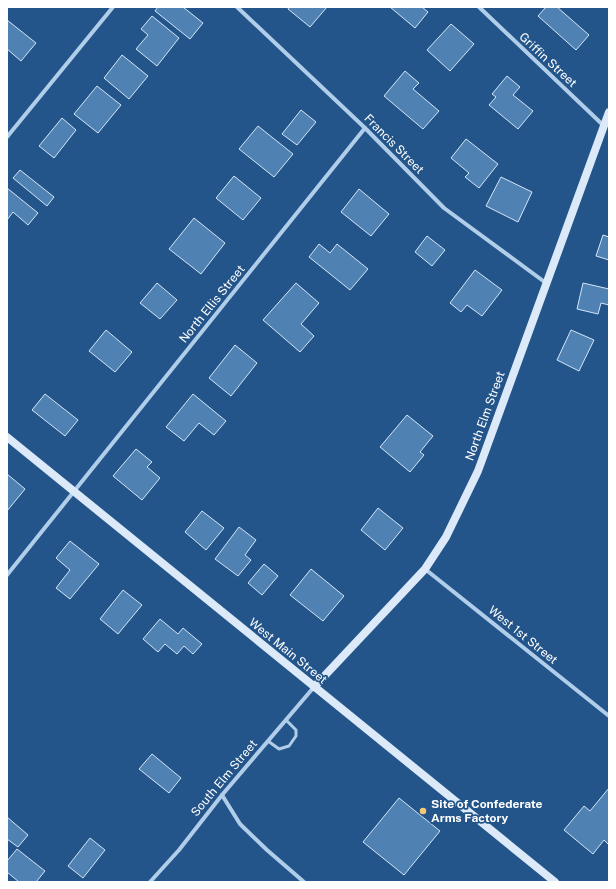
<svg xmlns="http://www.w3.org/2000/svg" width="616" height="889" viewBox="0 0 616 889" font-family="'Public Sans',sans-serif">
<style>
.building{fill:#5081b3;stroke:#d4e6f8}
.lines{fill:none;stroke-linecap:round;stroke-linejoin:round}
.lane{stroke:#b0cdea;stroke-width:3}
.street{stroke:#b0cdea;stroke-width:4}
.secondary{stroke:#dbe9f8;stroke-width:8}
.poi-dot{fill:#f5c972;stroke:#23558a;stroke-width:1.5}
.labels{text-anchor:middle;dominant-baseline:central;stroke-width:3.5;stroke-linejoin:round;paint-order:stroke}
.street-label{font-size:12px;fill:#fff;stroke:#23558a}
.poi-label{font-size:12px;font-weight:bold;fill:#fff;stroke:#23558a;text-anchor:start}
</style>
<rect width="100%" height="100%" fill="#23558a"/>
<!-- building -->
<g class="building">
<polygon points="158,7 183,7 203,23 190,39 155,11"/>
<polygon points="289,7 327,7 310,27 288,9"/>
<polygon points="390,7 422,7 428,12 415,28"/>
<polygon points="546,7 557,7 589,35 576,50 538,16"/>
<polygon points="152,16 179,38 157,66 136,49 148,35 141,29"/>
<polygon points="7,20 36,43 21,61 7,49"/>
<polygon points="451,24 474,44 450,71 427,50"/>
<polygon points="122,55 148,76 129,99 104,78"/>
<polygon points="405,71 419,83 413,89 439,111 423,129 384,96"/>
<polygon points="507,76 520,87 513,95 533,111 518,129 489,105 496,97 492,94"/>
<polygon points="97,86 121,105 98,133 74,114"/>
<polygon points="301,110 316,122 297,145 282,134"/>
<polygon points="62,118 76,130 54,158 39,146"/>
<polygon points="258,126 293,154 274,177 239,149"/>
<polygon points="466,139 498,164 479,188 465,177 469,173 451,158"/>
<polygon points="20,170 54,197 47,206 13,178"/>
<polygon points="234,176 261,198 243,220 216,198"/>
<polygon points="501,177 532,192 518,222 486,206"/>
<polygon points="7,188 38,213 28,225 13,212 7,220"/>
<polygon points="359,189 389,214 371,236 341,212"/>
<polygon points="194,218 225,243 201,274 169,249"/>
<polygon points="603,235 609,237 609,260 596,256"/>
<polygon points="427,236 445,250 432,266 415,252"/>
<polygon points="319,244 330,253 337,244 368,269 350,290 309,257"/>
<polygon points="475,270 502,290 482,316 467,305 461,312 450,303"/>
<polygon points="157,283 177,300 160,319 140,303"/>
<polygon points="296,283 319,303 301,324 314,336 300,352 263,320"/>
<polygon points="583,283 609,289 609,305 601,303 598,314 577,309"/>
<polygon points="106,330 132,352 115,372 89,351"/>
<polygon points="571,330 594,340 579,371 557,360"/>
<polygon points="235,345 257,363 231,396 209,378"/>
<polygon points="45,394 78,420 65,436 32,410"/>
<polygon points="193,394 226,421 214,435 199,423 184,441 166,427"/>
<polygon points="407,415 433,436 420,452 424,455 410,472 380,447"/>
<polygon points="136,449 152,462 147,467 160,478 142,500 113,476"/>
<polygon points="7,474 25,489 7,511"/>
<polygon points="378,508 403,528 385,550 361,530"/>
<polygon points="202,511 224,528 206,550 185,532"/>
<polygon points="239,527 256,540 245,555 251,560 238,576 215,559"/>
<polygon points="70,541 99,564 70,599 56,588 70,570 56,558"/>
<polygon points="264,564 278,576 262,595 248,583"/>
<polygon points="311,569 344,596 323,621 290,595"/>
<polygon points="123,590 142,605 118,634 100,619"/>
<polygon points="160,619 178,634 183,628 202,644 193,654 184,646 177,654 165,644 158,652 143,639"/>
<polygon points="152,754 181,778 169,793 139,769"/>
<polygon points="609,788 609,845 604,840 593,854 564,830 584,806 590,811"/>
<polygon points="399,798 440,831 404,875 363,842"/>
<polygon points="7,817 28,835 18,847 7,839"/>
<polygon points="90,838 105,850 83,878 68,866"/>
<polygon points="17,849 45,871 36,882 19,882 7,872 7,861"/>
</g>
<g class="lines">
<!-- lane -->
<polyline class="lane" points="268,741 279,749 289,746 296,736 296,730 286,720"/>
<!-- street -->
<g class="street">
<polyline points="237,7 365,128 444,208 546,283"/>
<polyline points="479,7 604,126"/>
<polyline points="7,137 113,7"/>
<polyline points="425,569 609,716"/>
<polyline points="7,575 365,128"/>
<polyline points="222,795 240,824 267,850 304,882"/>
<polyline points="150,882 179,850 222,795 314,687"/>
</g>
<!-- secondary -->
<g class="secondary">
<polyline points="7,437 555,882"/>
<polyline points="314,687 425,569 446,537 478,471 609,112"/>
</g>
</g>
<!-- markers -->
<circle class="poi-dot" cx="423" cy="811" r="4"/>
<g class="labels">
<!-- street labels -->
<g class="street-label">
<text transform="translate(548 60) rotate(43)">Griffin Street</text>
<text transform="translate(394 144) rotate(45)">Francis Street</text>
<text transform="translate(212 304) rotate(-51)">North Ellis Street</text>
<text transform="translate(485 416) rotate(-70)">North Elm Street</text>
<text transform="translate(523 635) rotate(39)">West 1st Street</text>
<text transform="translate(288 651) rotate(39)">West Main Street</text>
<text transform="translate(224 778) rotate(-50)">South Elm Street</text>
</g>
<!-- poi labels -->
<g class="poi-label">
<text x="431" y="804">Site of Confederate<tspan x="431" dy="14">Arms Factory</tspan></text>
</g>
</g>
<!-- border -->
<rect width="616" height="889" fill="none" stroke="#ffffff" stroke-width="16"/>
</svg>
